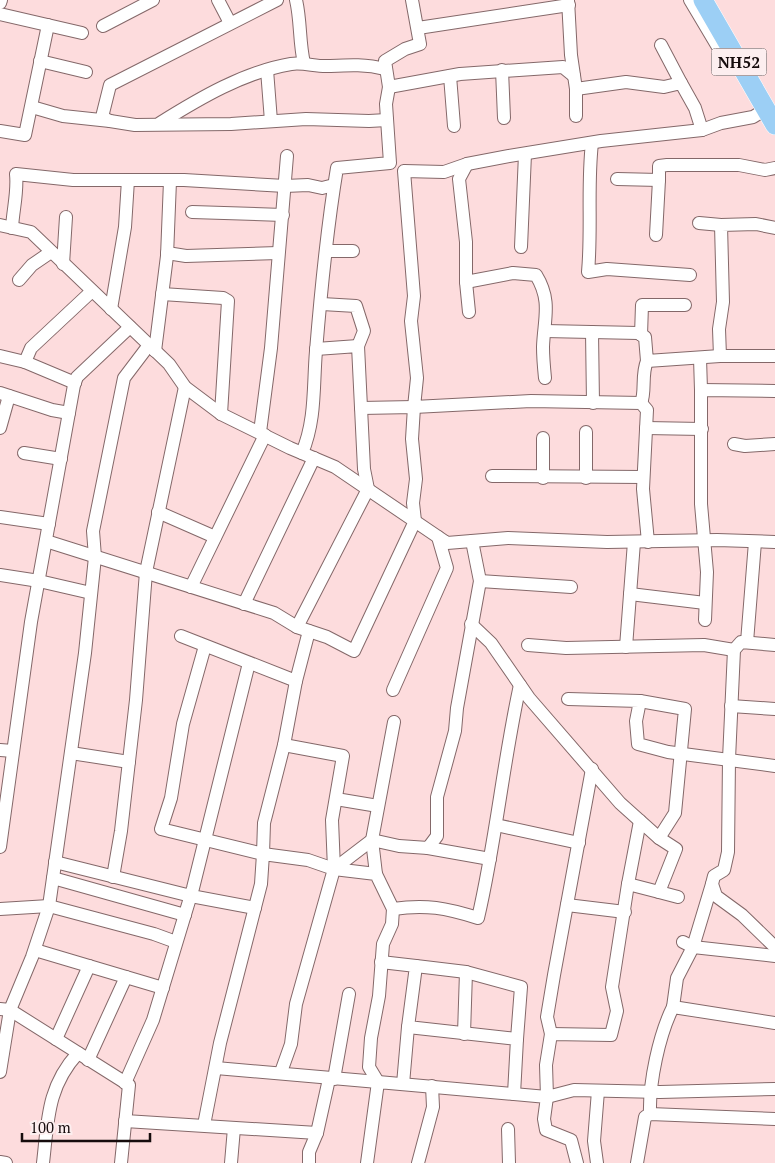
<svg xmlns="http://www.w3.org/2000/svg" width="775" height="1163" viewBox="0 0 775 1163" font-family="'PT Serif',serif">
<style>
.lines{fill:none;stroke-linecap:round;stroke-linejoin:round}
.minor-casing{stroke:#846869;stroke-width:14}
.highway-casing{stroke:#fff;stroke-width:20}
.minor{stroke:#fff;stroke-width:12}
.highway{stroke:#9ccff5;stroke-width:19}
.labels{text-anchor:middle;dominant-baseline:central;stroke-width:5;stroke-linejoin:round;paint-order:stroke}
.shield{fill:#fceeef;stroke:#5b5051;stroke-width:1}
.shield-label{font-size:16px;font-weight:bold;fill:#160c0d}
</style>
<rect width="100%" height="100%" fill="#fddcdd"/>
<g class="lines">
<defs>
<g id="minor">
<polyline points="218,0 230,23"/>
<polyline points="277,0 110,85 102,117 110,121 135,125 231,124 306,119 369,121 387,120"/>
<path d="M296 0C301 21 299 42 304 63"/>
<polyline points="412,0 420,44 405,49 385,61 389,87 460,74 563,67 574,76"/>
<polyline points="568,0 571,55 576,89 626,82 664,87 681,83 695,108 702,130"/>
<polyline points="690,0 731,69"/>
<polyline points="0,3 1,0"/>
<polyline points="0,14 82,33"/>
<polyline points="103,26 153,0"/>
<polyline points="418,28 569,5"/>
<polyline points="661,45 681,83"/>
<polyline points="40,61 86,72"/>
<polyline points="267,70 271,121"/>
<polyline points="502,70 504,118"/>
<polyline points="450,76 454,126"/>
<polyline points="576,89 576,116"/>
<polyline points="32,107 63,116 110,121"/>
<path d="M160 123C200 98 244 72 291 64 304 62 316 67 329 66 349 65 366 64 385 69"/>
<polyline points="0,131 25,135 48,25"/>
<path d="M592 143C587 186 592 229 588 272L607 269 690 275"/>
<polyline points="467,164 459,179 466,242 466,282 469,312"/>
<polyline points="617,179 659,180 659,166 667,165 739,165 765,170 775,168"/>
<polyline points="192,212 283,215"/>
<polyline points="699,223 721,225"/>
<polyline points="0,225 31,232 169,364 185,387 221,414 290,448 335,467 447,543 508,538 607,542 717,540 775,542"/>
<path d="M12 228C13 209 18 192 16 174L73 180H184L285 186 308 185 322 188 334 185"/>
<polyline points="775,228 756,224 721,225 723,302 719,329 720,356 775,356"/>
<polyline points="656,235 659,180"/>
<polyline points="521,247 525,154"/>
<polyline points="326,251 353,251"/>
<polyline points="167,253 186,256 278,253"/>
<polyline points="63,264 66,217"/>
<polyline points="19,280 32,265 51,252"/>
<path d="M466 282 513 273 536 275C552 301 544 319 543 347 543 357 544 368 545 378"/>
<polyline points="162,294 223,298 228,301 221,414"/>
<polyline points="322,304 356,306 364,331 358,346"/>
<polyline points="111,309 125,227 128,180"/>
<polyline points="545,331 638,333 645,337 647,361 720,356"/>
<polyline points="592,332 593,403"/>
<polyline points="641,335 642,305 685,305"/>
<polyline points="155,351 167,256 170,181"/>
<polyline points="0,356 25,362 75,383"/>
<polyline points="700,358 701,390"/>
<polyline points="25,362 31,348 92,291"/>
<polyline points="0,393 52,410 69,413"/>
<path d="M641 403C646 392 641 375 647 361"/>
<polyline points="0,428 9,396"/>
<polyline points="646,428 702,429"/>
<polyline points="260,432 271,348 287,156"/>
<polyline points="543,438 543,478"/>
<polyline points="734,444 745,446 775,444"/>
<polyline points="24,453 61,459"/>
<path d="M302 453C316 420 313 386 316 351 321 290 327 228 337 168L390 163 386 104 389 87"/>
<polyline points="492,476 643,477"/>
<polyline points="586,478 586,432"/>
<polyline points="158,512 215,537"/>
<polyline points="0,517 49,524"/>
<polyline points="46,541 274,613 297,627 327,637 354,651 415,521 413,503 416,479 412,439 414,407 361,408"/>
<polyline points="648,542 643,489 647,410 641,403 531,401 414,407 417,378 411,321 414,296 404,171 444,172 467,164 509,156 601,141 702,130 721,123 753,117 766,109"/>
<polyline points="0,575 39,581 91,593"/>
<polyline points="480,581 571,587"/>
<polyline points="191,587 265,435"/>
<polyline points="630,594 705,603"/>
<polyline points="244,604 314,458"/>
<polyline points="705,620 707,572 701,504 701,390 775,391"/>
<polyline points="471,624 491,643 529,698 620,803 659,838 676,849 659,892 628,884 612,987 617,1011 611,1035 551,1034 546,1065 547,1097 574,1090 660,1092 775,1089"/>
<polyline points="297,627 368,489 364,469 358,346 316,349"/>
<polyline points="181,636 296,681"/>
<polyline points="747,642 755,542"/>
<polyline points="528,645 566,648 704,645 734,650"/>
<polyline points="775,645 741,642 734,650 729,759 728,852 724,870 714,876 712,884 716,896 742,915 775,947"/>
<polyline points="205,646 183,724 171,798 161,829 263,854 264,823 284,745 296,681 309,631"/>
<polyline points="626,647 634,542"/>
<polyline points="393,690 447,568 438,537"/>
<polyline points="568,699 640,701 636,721 638,744 668,752 775,766"/>
<polyline points="640,701 685,709 675,813 659,838"/>
<polyline points="731,706 775,709"/>
<polyline points="284,745 343,756 332,820 334,869"/>
<polyline points="0,750 13,751"/>
<polyline points="71,753 129,762"/>
<polyline points="336,799 378,806"/>
<polyline points="496,825 579,843"/>
<polyline points="372,840 399,846 428,848 437,836 437,797 455,731 457,708 480,581 472,541"/>
<polyline points="0,847 31,622 74,385 77,377 130,327"/>
<polyline points="428,848 490,859"/>
<polyline points="55,862 191,896 255,908"/>
<polyline points="334,869 376,874 393,909 392,924 383,944 379,996 371,1038 369,1067 378,1082"/>
<polyline points="334,869 372,840"/>
<polyline points="376,874 372,840 394,722"/>
<polyline points="113,877 121,831 136,700 146,572 185,387"/>
<polyline points="53,878 185,915"/>
<polyline points="628,884 640,821"/>
<polyline points="659,892 678,897"/>
<polyline points="567,905 625,912"/>
<polyline points="0,909 49,906 154,934 176,942"/>
<path d="M393 909C426 904 446 908 478 918 496 841 503 762 520 685"/>
<polyline points="683,942 693,947 775,956"/>
<polyline points="35,950 163,988"/>
<polyline points="381,962 416,966 408,1027 517,1039 514,1094"/>
<polyline points="416,966 466,972 521,987 517,1039"/>
<polyline points="673,1007 677,978 693,947 712,884"/>
<polyline points="0,1009 10,1010 129,1085 121,1163"/>
<polyline points="464,1034 466,972"/>
<polyline points="551,1034 547,1017 554,975 592,769"/>
<polyline points="56,1039 89,966"/>
<polyline points="88,1060 126,977"/>
<polyline points="216,1068 378,1082"/>
<polyline points="0,1072 10,1010 32,957 49,906 85,653 95,557 93,531 124,378 149,345"/>
<polyline points="334,1079 349,994"/>
<polyline points="125,1083 153,1020 193,888 249,663"/>
<polyline points="403,1084 408,1027"/>
<path d="M650 1114C649 1082 659 1035 673 1007L775 1023"/>
<polyline points="125,1121 317,1133 329,1079"/>
<polyline points="204,1125 220,1043 261,884 263,854 308,860 334,869 296,1004 291,1044 281,1072"/>
<polyline points="508,1129 509,1163"/>
<polyline points="0,1162 6,1163"/>
<path d="M43 1163C48 1120 47 1087 78 1053"/>
<polyline points="231,1163 234,1128"/>
<polyline points="309,1163 309,1152 317,1133"/>
<polyline points="367,1163 378,1082 547,1097 544,1119 546,1130 571,1140 577,1163"/>
<polyline points="418,1163 433,1107 432,1086"/>
<polyline points="597,1163 594,1141 598,1091"/>
<polyline points="637,1163 645,1117 650,1114 775,1119"/>
</g>
<polyline id="highway" points="703,0 775,125"/>
</defs>
<!-- minor casing -->
<use href="#minor" class="minor-casing"/>
<!-- highway casing -->
<use href="#highway" class="highway-casing"/>
<!-- minor -->
<use href="#minor" class="minor"/>
<!-- highway -->
<use href="#highway" class="highway"/>
</g>
<g class="labels">
<!-- shield labels -->
<rect class="shield" x="711.5" y="48.5" width="55" height="27" rx="4"/>
<g class="shield-label">
<text x="739" y="62">NH52</text>
</g>
</g>
<!-- scale -->
<path d="M22 1133v8h128v-8" fill="none" stroke="#160c0d" stroke-width="2.5"/>
<text x="30" y="1133" font-size="15" fill="#160c0d" stroke="#fceeef" stroke-width="4" paint-order="stroke">100 m</text>
</svg>
